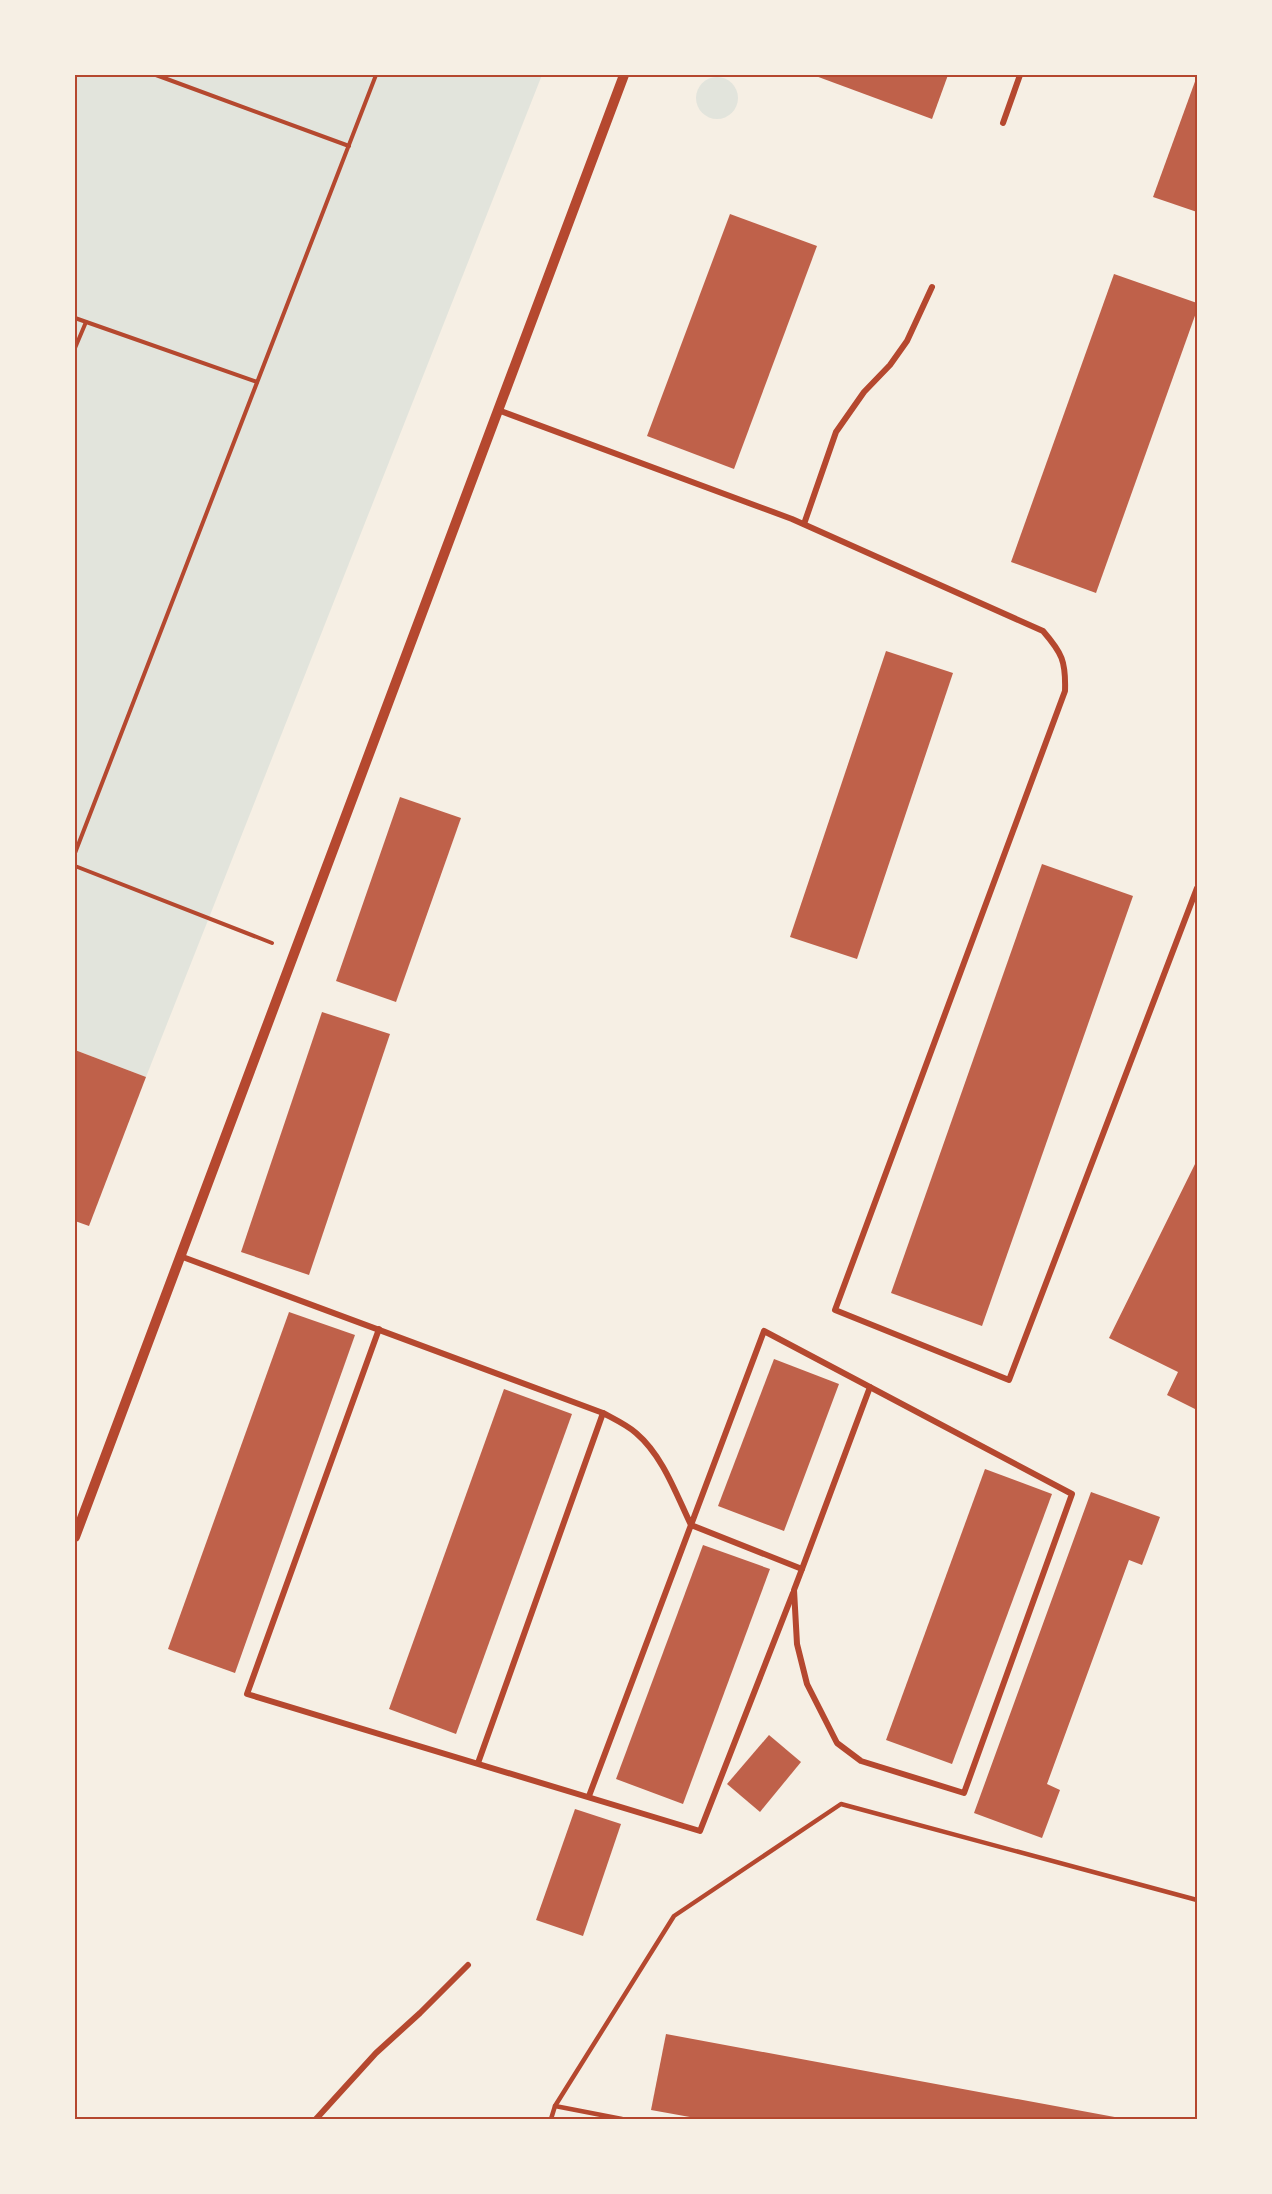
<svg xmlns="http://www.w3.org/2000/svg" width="1272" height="2194" viewBox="0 0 1272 2194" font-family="Arial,sans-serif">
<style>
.green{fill:#e2e4dc}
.building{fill:#bf614a}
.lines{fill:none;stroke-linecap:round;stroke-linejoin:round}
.path{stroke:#b5482f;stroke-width:4}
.service{stroke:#b5482f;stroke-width:4.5}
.minor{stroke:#b5482f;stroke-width:6}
.tertiary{stroke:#b5482f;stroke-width:10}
.neatline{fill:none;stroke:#b5482f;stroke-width:2}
</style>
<rect width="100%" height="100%" fill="#f6efe4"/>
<!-- green -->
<g class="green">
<polygon points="75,75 542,75 146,1077 75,1050"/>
<circle cx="717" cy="98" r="21"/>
</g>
<!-- building -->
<g class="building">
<polygon points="813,75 948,75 932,119"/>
<polygon points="1197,76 1197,212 1153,197"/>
<polygon points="730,214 817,246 734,469 647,436"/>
<polygon points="1114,274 1197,303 1197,310 1096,593 1011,562"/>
<polygon points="886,651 953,673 857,959 790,937"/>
<polygon points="400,797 461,818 396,1002 336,981"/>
<polygon points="1042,864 1133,896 982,1326 891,1293"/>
<polygon points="322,1012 390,1034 309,1275 241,1252"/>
<polygon points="75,1050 146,1077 89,1226 75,1221"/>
<polygon points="1197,1160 1197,1410 1167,1395 1178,1372 1109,1338"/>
<polygon points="289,1312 355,1335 235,1673 168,1649"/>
<polygon points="774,1359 839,1384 784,1531 718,1506"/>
<polygon points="504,1389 572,1414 456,1734 389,1709"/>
<polygon points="985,1469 1052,1494 952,1764 886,1740"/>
<polygon points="1091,1492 1160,1517 1142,1565 1129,1560 1047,1784 1060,1790 1042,1838 974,1813"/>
<polygon points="703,1545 770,1569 683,1804 616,1779"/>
<polygon points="769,1735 801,1762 760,1812 727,1784"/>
<polygon points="575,1809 621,1824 583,1936 536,1920"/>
<polygon points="666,2034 1120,2118 1120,2119 701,2119 651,2110"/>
</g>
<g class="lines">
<!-- path -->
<g class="path">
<polyline points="156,75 349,146"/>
<polyline points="75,318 257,382"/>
<polyline points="75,348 86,322"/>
<polyline points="75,853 376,75"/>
<polyline points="75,866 272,943"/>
</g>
<!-- service -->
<g class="service">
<polyline points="555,2106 622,2119"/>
<polyline points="551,2119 555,2106 674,1916 841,1804 1197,1900"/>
</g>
<!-- minor -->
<g class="minor">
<polyline points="1003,123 1020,75"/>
<path d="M498 410 792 519 1043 631C1062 653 1066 661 1065 691L835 1310 1009 1380 1197 888"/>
<polyline points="804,524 836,432 864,392 890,365 907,341 932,287"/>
<path d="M180 1256 603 1413C614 1419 627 1425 636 1433 663 1456 676 1494 691 1525L802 1569 794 1590 797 1644 807 1684 837 1743 861 1761 964 1793 1072 1494 764 1331 589 1796"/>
<polyline points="379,1329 247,1694 700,1831 793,1593"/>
<polyline points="802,1569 870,1387"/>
<polyline points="478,1763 603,1413"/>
<polyline points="316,2119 376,2053 420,2013 468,1965"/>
</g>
<!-- tertiary -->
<polyline class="tertiary" points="75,1537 624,75"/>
</g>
<!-- border -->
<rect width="1272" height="2194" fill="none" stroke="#f6efe4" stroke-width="153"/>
<rect x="76" y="76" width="1120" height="2042" class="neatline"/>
</svg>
